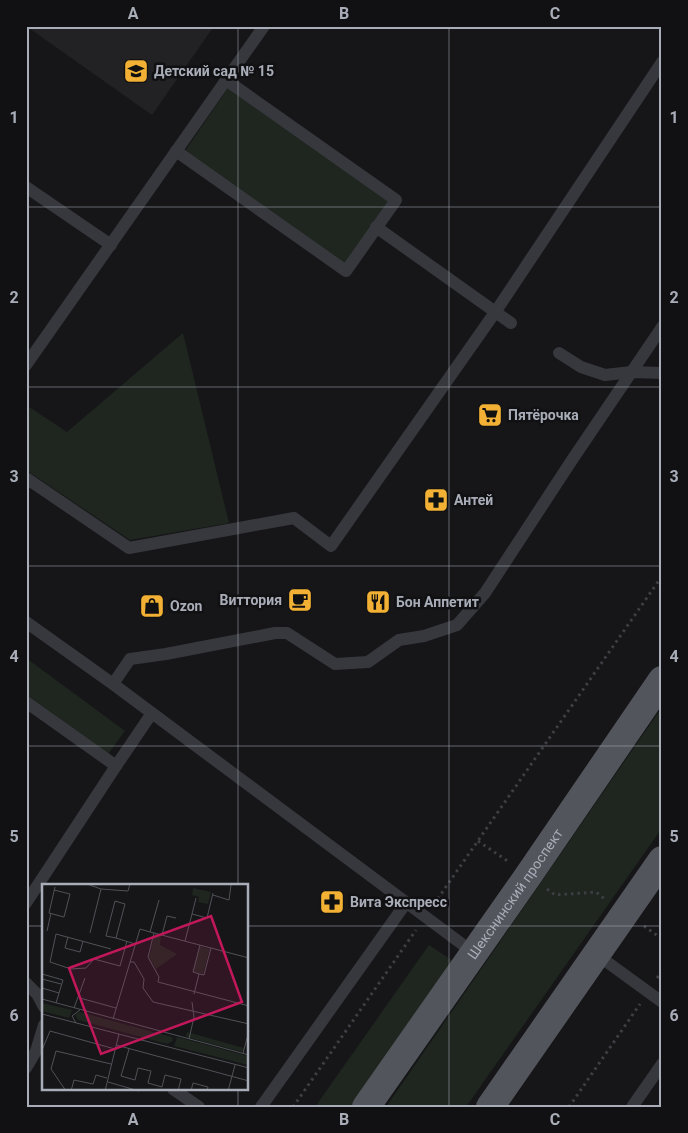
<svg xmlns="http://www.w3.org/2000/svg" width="688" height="1133" viewBox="0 0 688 1133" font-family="Roboto,sans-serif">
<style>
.built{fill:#222225}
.green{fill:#1e261f}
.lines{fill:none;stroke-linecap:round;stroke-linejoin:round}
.path{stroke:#3d3f44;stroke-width:3;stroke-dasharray:2.5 4;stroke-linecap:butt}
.lane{stroke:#37383d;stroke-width:12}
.primary{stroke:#53555c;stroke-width:28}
.grid{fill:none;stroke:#a8adb8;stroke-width:1;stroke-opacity:0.55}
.labels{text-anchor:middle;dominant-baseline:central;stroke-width:5;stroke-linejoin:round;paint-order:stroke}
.poi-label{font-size:14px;font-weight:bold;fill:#a8adb8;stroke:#111113;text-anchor:start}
.street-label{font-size:14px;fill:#a8adb8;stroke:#111113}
.inset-road{fill:none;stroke:#505258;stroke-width:1}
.view{fill:#c2185b;fill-opacity:0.15;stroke:#c2185b;stroke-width:2.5}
.inset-edge{fill:none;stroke:#a8adb8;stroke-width:2.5}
.neatline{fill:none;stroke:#a8adb8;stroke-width:2}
.grid-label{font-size:16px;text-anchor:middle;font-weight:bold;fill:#a8adb8}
</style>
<rect width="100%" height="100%" fill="#161618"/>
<!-- built -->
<polygon class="built" points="26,26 214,26 152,115"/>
<!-- green -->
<g class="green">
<polygon points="228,88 391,200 346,265 183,154"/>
<polygon points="183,333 229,523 130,540 26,470 26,405 67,432"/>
<polygon points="26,658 125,731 108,754 26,694"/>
<polygon points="662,707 662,828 466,1107 386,1107"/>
<polygon points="429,945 459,965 359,1107 315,1107"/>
</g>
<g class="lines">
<!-- path -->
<g class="path">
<polyline points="478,841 509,862"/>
<polyline points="547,889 555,895 596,892 606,900"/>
<polyline points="434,904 662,576"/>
<polyline points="644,926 662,939"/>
<polyline points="657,978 662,972"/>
<polyline points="293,1107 416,930"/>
<polyline points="569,1107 640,1004"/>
</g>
<!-- lane -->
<g class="lane">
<polyline points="176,151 346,271 396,200 226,80"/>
<polyline points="26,187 111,245"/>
<polyline points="376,227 511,323"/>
<polyline points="559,353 581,367 605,375 632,372 662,373"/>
<polyline points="26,365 264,26"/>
<polyline points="26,478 129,548 294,518 331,546 496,311 662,62"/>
<polyline points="26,622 113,684 474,953"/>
<polyline points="113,684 130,659 166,654 275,633 287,633 335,664 368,662 399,640 424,636 457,625 485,593 572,460 662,327"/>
<polyline points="26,702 116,766 26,903"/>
<polyline points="116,766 152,713"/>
<polyline points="596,954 662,1002"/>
<polyline points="26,983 37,994 44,1007"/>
<polyline points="26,1068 36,1051 44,1025"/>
<polyline points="173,1089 199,1107"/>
<polyline points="261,1107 406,903"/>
<polyline points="632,1107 662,1064"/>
</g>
<!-- primary -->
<g class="primary">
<path id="s1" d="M366 1107 528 876 662 680"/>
<polyline points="490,1107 662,860"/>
</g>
</g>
<!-- grid -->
<path class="grid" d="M238 26V886M449 26V1107M26 207H662M26 387H662M26 566H662M26 746H662M26 926H44M248 926H662M238 1089V1107"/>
<!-- icons -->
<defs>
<symbol id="school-square" viewBox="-11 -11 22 22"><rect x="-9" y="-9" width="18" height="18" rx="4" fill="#f2b134" stroke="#111113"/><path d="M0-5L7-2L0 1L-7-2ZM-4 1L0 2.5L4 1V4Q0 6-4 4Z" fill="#111"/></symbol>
<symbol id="supermarket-square" viewBox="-11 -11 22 22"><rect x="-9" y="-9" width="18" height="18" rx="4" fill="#f2b134" stroke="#111113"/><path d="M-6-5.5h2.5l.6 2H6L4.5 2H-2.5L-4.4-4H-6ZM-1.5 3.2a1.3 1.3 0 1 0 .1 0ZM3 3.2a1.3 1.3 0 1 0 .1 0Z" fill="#111"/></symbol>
<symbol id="pharmacy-square" viewBox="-11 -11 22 22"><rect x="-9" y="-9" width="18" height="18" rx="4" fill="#f2b134" stroke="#111113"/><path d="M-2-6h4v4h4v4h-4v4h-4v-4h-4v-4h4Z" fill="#111"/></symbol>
<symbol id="cafe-square" viewBox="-11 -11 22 22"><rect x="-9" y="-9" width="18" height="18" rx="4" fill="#f2b134" stroke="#111113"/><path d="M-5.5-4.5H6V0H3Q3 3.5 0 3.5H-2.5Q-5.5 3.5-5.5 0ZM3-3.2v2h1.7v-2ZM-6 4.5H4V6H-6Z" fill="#111"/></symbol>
<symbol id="restaurant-square" viewBox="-11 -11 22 22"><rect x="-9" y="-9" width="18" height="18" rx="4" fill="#f2b134" stroke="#111113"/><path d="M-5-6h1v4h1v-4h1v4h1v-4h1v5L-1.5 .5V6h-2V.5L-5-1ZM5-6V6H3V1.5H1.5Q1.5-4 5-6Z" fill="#111"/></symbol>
<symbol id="shop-square" viewBox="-11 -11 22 22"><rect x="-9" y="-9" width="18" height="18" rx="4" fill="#f2b134" stroke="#111113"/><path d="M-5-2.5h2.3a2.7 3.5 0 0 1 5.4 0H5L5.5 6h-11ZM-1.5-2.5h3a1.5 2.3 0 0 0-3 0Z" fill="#111"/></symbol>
</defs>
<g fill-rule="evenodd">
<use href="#school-square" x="122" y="57" width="28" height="28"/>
<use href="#supermarket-square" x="476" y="401" width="28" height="28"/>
<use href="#pharmacy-square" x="422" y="486" width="28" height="28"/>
<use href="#cafe-square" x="286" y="586" width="28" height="28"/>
<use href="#restaurant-square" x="364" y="588" width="28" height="28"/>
<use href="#shop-square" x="138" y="592" width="28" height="28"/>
<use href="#pharmacy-square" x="318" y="888" width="28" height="28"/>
</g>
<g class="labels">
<!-- poi labels -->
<g class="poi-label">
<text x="154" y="71">Детский сад № 15</text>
<text x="508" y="415">Пятёрочка</text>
<text x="454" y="500">Антей</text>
<text x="282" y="600" text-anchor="end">Виттория</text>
<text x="396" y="602">Бон Аппетит</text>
<text x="170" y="606">Ozon</text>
<text x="350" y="902">Вита Экспресс</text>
</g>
<!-- street labels -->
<g class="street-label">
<text stroke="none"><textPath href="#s1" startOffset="260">Шекснинский проспект</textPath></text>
</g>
</g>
<!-- overview -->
<g transform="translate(42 884)">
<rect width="206" height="206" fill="#161618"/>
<path d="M151 4 169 8 166 20 156 18 157 13 150 11ZM113 50 119 52 118 61 135 70 114 85 107 73ZM158 62 168 65 161 90 151 88ZM0 119 30 126 27 134 0 127ZM38 128 130 153 131 157 125 160 36 136 33 131ZM145 148 202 164 200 168 144 153ZM135 153 206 172V181L132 162Z" fill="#1e261f"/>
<path class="inset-road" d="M45 0 59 5 48 49M59 5 86 7 88 0M12 6 28 10 22 33 7 29 13 3M171 11 187 16 189 1M150 30 154 14M5 47 9 29M108 48 112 49 106 73 117 93 116 98 207 122M112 49 207 74M120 51 125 32 134 34M26 53 23 64 38 68 41 57M74 54 64 52 73 17 83 20 74 54 93 60M143 57 150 30 165 34 171 9M158 61 151 88 157 90 162 91 169 64M69 65 14 50 8 78 29 85 44 84 52 75 78 82 85 57M88 78H92L102 95 101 104 111 118 207 140M0 90 21 96 14 119M0 95 19 100M0 104 17 109M152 110 157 90M38 114 74 124M0 115 207 171M32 124 43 94M0 130 207 184M71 135 98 45 108 48 117 16M34 139 30 132 38 126M147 155 152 133 150 118M74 161 207 197M87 165 79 192 93 196 96 184 109 187 106 199 120 203 123 191 139 195 136 207M0 166 8 147 73 165M201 169 207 147M66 198 97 207M24 207 9 185 14 167 69 180M29 207 32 196 51 200 54 191 65 194M63 207 77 150M149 207 151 199 166 203 165 207M186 207 193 181"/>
<path class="view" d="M169 32 200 118 59 170 27 84Z"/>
<rect width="206" height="206" class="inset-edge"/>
</g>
<!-- border -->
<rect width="688" height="1133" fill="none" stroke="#111113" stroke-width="55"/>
<rect x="28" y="28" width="632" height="1078" class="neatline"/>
<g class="grid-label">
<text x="133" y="19">A</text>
<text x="344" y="19">B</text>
<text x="555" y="19">C</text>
<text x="14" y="123">1</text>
<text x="674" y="123">1</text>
<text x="14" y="303">2</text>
<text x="674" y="303">2</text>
<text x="14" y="482">3</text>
<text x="674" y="482">3</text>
<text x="14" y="662">4</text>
<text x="674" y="662">4</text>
<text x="14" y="842">5</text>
<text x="674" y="842">5</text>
<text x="14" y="1021">6</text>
<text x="674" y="1021">6</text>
<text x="133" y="1125">A</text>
<text x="344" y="1125">B</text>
<text x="555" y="1125">C</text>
</g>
</svg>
